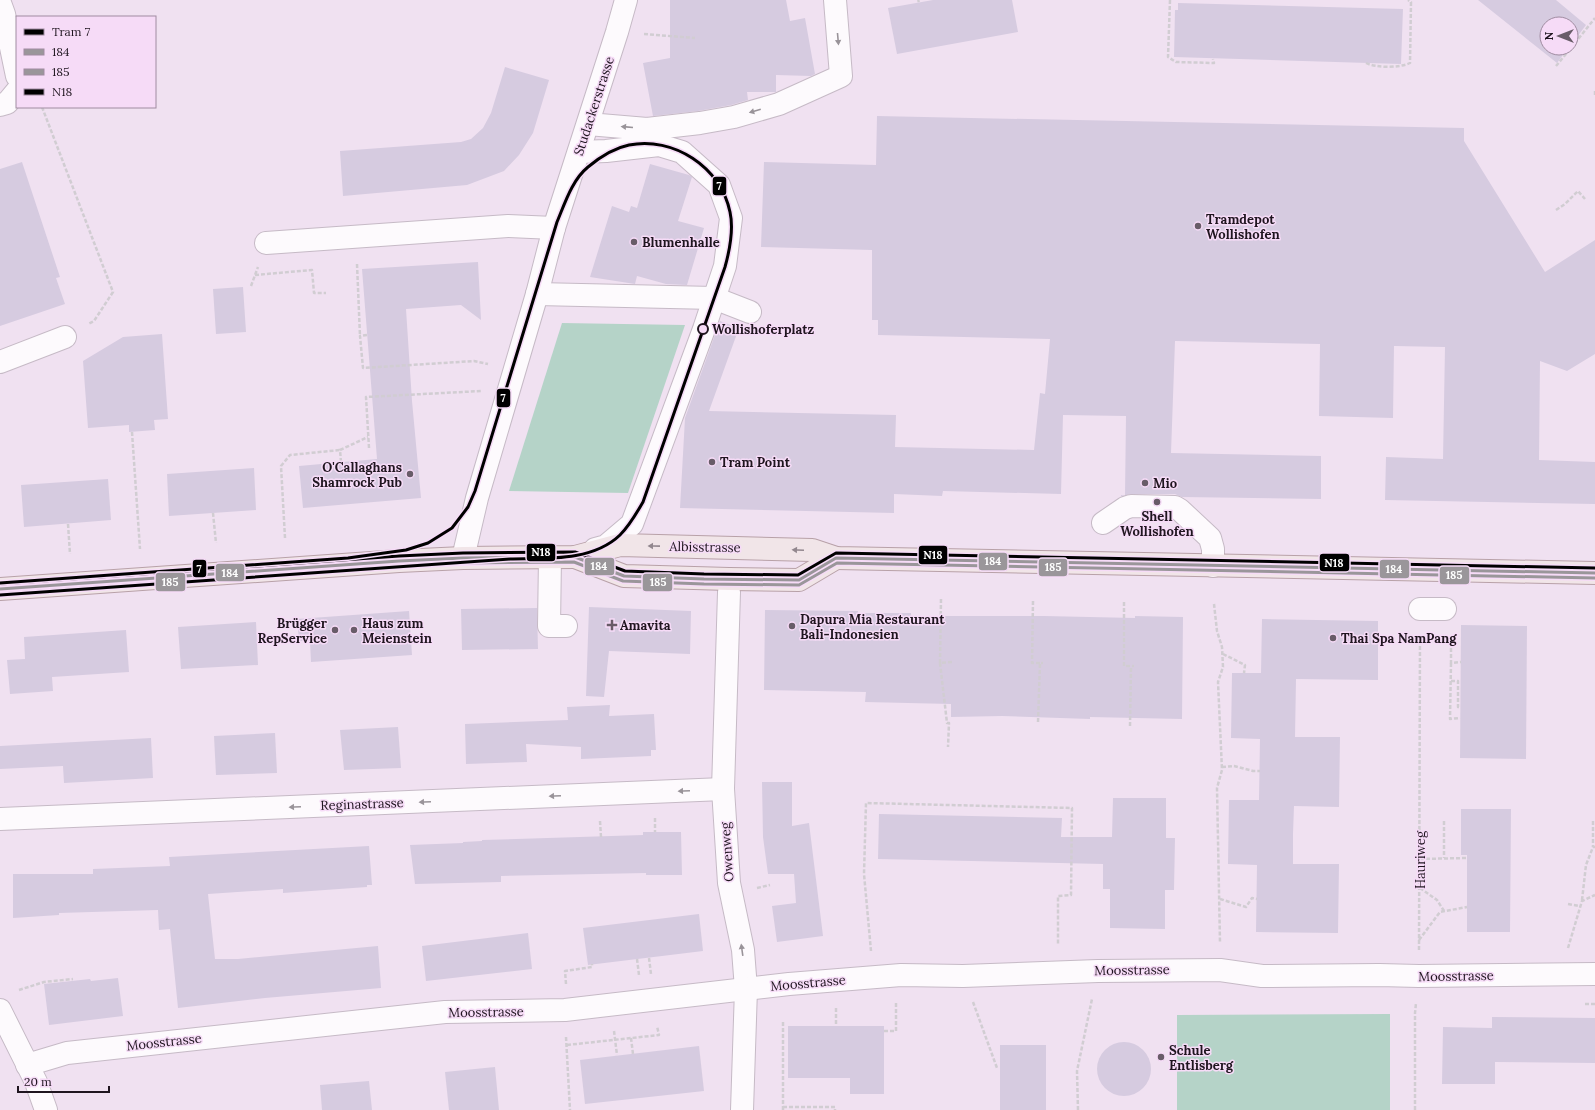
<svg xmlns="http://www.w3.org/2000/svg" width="1595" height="1110" viewBox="0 0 1595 1110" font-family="Lora,serif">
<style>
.green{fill:#b5d3c8}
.building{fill:#d6cbe0}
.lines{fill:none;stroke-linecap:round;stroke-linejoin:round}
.minor-casing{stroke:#c6bac6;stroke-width:24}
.major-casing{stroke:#b8a1a8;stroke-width:24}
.path{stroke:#d1cdd2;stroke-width:2.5;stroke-dasharray:4 2;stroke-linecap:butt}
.minor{stroke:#fdfafd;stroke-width:22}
.major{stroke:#f1e5e8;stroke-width:22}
.bus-1-casing{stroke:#f6dbf7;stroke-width:6}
.bus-2-casing{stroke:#f6dbf7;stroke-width:6}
.bus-3-casing{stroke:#f6dbf7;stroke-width:6}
.bus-1{stroke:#9a969a;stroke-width:3}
.bus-2{stroke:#9a969a;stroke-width:3}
.bus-3{stroke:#000;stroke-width:3}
.tram-1-casing{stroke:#f6dbf7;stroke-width:6}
.tram-1{stroke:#000;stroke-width:3}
.oneway{fill:#999399}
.oneway2{fill:#92878e}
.poi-dot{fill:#685c68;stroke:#f6dbf7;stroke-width:1.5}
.stop-dot{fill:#f6dbf7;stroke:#1f151f;stroke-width:2}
.labels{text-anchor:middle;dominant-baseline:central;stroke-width:3;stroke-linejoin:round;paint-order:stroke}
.street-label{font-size:13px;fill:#1f151f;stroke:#f6dbf7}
.poi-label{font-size:13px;font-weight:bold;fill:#1f151f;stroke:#f6dbf7;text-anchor:start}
.stop-label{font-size:13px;font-weight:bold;fill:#1f151f;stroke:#f6dbf7;text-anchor:start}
.line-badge{stroke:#f6dbf7;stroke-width:1.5}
.badge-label{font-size:11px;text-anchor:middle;font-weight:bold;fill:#fff}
</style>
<rect width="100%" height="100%" fill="#f0e1f1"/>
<!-- green -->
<g class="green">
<polygon points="562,323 685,325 628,493 509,491"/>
<polygon points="1390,1014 1390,1110 1177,1110 1177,1015"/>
</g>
<!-- building -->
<g class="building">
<polygon points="670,0 786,0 790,21 805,18 815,74 811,76 776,75 776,92 747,92 748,100 731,105 698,111 653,116 643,63 670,58"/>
<polygon points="933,0 1012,0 1018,32 897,54 888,8"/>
<polygon points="1478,0 1556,0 1586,25 1571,45 1571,24 1547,24 1547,48 1568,48 1557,63"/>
<polygon points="1178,3 1403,9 1401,64 1174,57 1175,10 1178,10"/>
<polygon points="505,67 549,80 533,133 519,155 504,171 467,185 343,196 340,151 461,142 471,139 483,128 491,113"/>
<polygon points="877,116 1464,128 1464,141 1545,272 1595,240 1595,354 1567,371 1540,361 1539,460 1595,462 1595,504 1385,500 1386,457 1443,459 1445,347 1394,346 1393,418 1319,416 1320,344 1175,341 1171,453 1321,456 1321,499 1182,497 1175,494 1131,494 1121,496 1121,495 1125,495 1126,416 1063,415 1061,494 943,491 942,496 894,494 894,513 680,508 685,418 720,321 739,328 709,411 896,415 895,447 1034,450 1040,393 1045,394 1050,339 878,335 878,320 872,320 872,250 761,247 764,162 876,165"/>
<polygon points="22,162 60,277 56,278 65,304 0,326 0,169"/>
<polygon points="650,164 689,175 692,177 678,221 704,228 687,285 666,284 637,276 635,284 590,277 612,206 629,212 631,206 637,208"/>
<polygon points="478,262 481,320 461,305 406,309 412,401 421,498 303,508 299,466 377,459 362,269"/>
<polygon points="243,287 246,332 216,334 213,289"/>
<polygon points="162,334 168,419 154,420 155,430 129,432 129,425 88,428 83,361 123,337"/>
<polygon points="254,468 256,510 169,516 167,474"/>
<polygon points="108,479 111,520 24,527 21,485"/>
<polygon points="589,607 691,611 690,654 609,651 604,697 586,696"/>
<polygon points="537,608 538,649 462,650 461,609"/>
<polygon points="765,610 858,611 858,613 911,613 911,616 1044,616 1135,618 1135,616 1183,617 1182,719 1090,717 1090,719 1002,716 951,717 951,704 865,702 866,692 764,690"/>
<polygon points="409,611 412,655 311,662 310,641 299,641 297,619"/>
<polygon points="1262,619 1378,621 1378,680 1296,679 1295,737 1340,737 1339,807 1294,806 1293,834 1293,864 1339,864 1338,933 1256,932 1257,865 1228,864 1229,800 1259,800 1260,739 1231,738 1232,673 1261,673"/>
<polygon points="256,622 258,665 181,669 178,627"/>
<polygon points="1461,625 1527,626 1526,759 1460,758"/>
<polygon points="126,630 129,672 52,677 53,691 10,694 7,660 25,659 24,637"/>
<polygon points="610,705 609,716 654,714 656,750 651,750 651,756 581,759 581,747 526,744 527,762 466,764 465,724 568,720 567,707"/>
<polygon points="398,727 401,768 344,770 340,730"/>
<polygon points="275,733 277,773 216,775 214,736"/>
<polygon points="151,738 153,778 64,783 63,766 0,769 0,746"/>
<polygon points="762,782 792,782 792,826 809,823 823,936 777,942 772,906 796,903 794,874 768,874 763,837"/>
<polygon points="1113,798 1166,798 1166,838 1175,838 1174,890 1165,890 1165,929 1110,928 1110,889 1103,889 1103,864 878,859 879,814 1062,818 1061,837 1112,837"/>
<polygon points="1461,809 1511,809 1510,932 1467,932 1467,855 1461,855"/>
<polygon points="643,832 681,832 682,875 646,875 646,873 501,876 501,882 415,884 410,845 463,843 463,842 482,841 482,840 643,835"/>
<polygon points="369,846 372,885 367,885 367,887 283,893 283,889 208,894 215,959 238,959 378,946 381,988 265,998 178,1008 170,929 159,930 158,910 59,913 59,915 13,918 13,874 93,874 93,869 170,866 169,857"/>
<polygon points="699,914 703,951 588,965 583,928"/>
<polygon points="528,933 532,969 426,981 422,946"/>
<polygon points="118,978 123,1016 49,1025 44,984 90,979 91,981"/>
<polygon points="1492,1017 1595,1018 1595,1063 1495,1062 1495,1084 1442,1084 1443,1027 1492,1028"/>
<polygon points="788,1026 884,1026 884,1094 850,1094 850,1078 788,1078"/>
<circle cx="1124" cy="1069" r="27"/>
<rect x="1000" y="1045" width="46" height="65"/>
<polygon points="699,1046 704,1091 585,1104 580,1060"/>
<polygon points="495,1067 499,1110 449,1110 445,1072"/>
<polygon points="369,1081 372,1110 322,1110 320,1085"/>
</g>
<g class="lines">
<defs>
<g id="minor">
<polyline points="0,3 4,14 17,76"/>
<polyline points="0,105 7,103 17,91"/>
<polyline points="588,124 647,129 700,123 734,117 779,104 841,76 835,0"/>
<polyline points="579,152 606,151 659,145 682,152 719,185 731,218 725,266 704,329 632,524 606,546 595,549"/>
<polyline points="266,243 508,226 554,228"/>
<polyline points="537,294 714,298 750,312"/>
<polyline points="0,362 65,337"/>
<polyline points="1103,523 1125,508 1131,506 1175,507 1180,510 1210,538 1213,549 1213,566"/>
<polyline points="550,557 549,626 566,626"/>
<polyline points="463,558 477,498 537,294 554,228 617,32 626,0"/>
<polyline points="729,592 723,789 729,883 743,950 746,989 742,1110"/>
<polyline points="1420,609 1445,609"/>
<polyline points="0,819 723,789"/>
<polyline points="0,1010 36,1082 46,1110"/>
<polyline points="27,1065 67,1053 445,1012 565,1010 789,984 901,975 963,976 1098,971 1220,970 1262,976 1379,975 1419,976 1595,974"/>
</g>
<g id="major">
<polyline points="575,557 624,576 729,579 799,580 836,558"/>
<polyline points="0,589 399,561 463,558 575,557 620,545 812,550 836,558 1595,573"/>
</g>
</defs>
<!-- minor casing -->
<use href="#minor" class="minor-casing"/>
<!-- major casing -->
<use href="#major" class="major-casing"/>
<!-- path -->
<g class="path">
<polyline points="918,0 919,2"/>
<polyline points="1170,0 1168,57 1176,62 1214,63 1213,59"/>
<polyline points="644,34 695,38"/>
<polyline points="1571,48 1595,18"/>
<path d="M1366 63C1376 68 1400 68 1410 63L1411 2 1408 0"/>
<polyline points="1556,66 1571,48"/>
<polyline points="1595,91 1595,97"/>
<polyline points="42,107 113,292 94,321 88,324"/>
<polyline points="1556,210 1565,204 1578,191 1585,199"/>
<polyline points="357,264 360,336"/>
<polyline points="255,275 312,270 314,293 326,293"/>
<polyline points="251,286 258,267"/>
<polyline points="367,335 360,336 363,368 474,361 488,364"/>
<polyline points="132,432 140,549"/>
<polyline points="369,448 366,397 481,391"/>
<polyline points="341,462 340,450 368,437"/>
<polyline points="213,513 216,543"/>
<polyline points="68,524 70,554"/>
<polyline points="285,538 281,466 290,455 340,450"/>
<polyline points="941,599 940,663 952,662"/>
<polyline points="1033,601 1032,663 1040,663"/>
<polyline points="1124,602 1124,666 1134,666"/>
<polyline points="1214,604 1217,631 1222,647 1223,667 1218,682 1222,770 1217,788 1220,943"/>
<polyline points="1451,636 1451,663 1461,662"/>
<polyline points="1223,654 1245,665 1244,673"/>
<polyline points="940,663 947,723 949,723 948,747"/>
<polyline points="1451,663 1450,719 1460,718"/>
<polyline points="1451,681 1458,681 1458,707 1460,707"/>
<polyline points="1038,722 1040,663 1043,663"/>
<polyline points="1130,726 1131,666"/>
<polyline points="1222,767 1234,766 1253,771 1260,771"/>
<polyline points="655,818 655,832"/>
<polyline points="600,821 601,837"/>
<polyline points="1444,821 1444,858"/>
<polyline points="1593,821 1593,847"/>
<polyline points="1420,859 1467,858"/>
<polyline points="757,888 770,885"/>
<polyline points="1420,888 1437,900 1444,911"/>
<polyline points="1220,899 1246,907 1252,898 1257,899"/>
<polyline points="1582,900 1586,865 1593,847 1595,847"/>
<polyline points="1568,904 1580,906"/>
<polyline points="1419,940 1440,912 1467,907"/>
<polyline points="1568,948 1582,901 1595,895"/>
<polyline points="1419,950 1420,635"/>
<polyline points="871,951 864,874 866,803 1072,808 1071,895 1058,896 1058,945"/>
<polyline points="649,958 651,974"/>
<polyline points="637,959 639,975"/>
<polyline points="566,984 565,971 592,967 592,964"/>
<polyline points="19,990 44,982 73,979"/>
<polyline points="973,1002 997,1068"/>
<polyline points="1585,1004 1595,1004"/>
<polyline points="836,1008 836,1026"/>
<polyline points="783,1022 783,1110"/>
<polyline points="614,1031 617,1055"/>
<polyline points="884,1031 896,1031 896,1002"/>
<polyline points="566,1037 570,1110"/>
<polyline points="631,1038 633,1054"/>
<polyline points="567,1045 659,1035 657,1026"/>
<polyline points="783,1107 835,1107 835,1110"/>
<polyline points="1078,1110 1077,1071 1092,999"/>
<polyline points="1415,1110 1415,1013 1416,1003"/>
</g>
<!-- minor -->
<use href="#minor" class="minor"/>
<!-- major -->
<use href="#major" class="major"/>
<defs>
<polyline id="bus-1" points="0,589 399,561 463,558 575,557 624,576 704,579 799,580 836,558 1595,573"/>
<polyline id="bus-2" points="0,594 399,566 463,563 574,562 623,581 704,584 799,585 837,563 1595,578"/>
<polyline id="bus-3" points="0,584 399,556 463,553 575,552 625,571 704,574 798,575 836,553 1595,568"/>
</defs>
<!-- bus-1 casing -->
<use href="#bus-1" class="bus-1-casing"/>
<!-- bus-2 casing -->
<use href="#bus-2" class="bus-2-casing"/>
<!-- bus-3 casing -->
<use href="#bus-3" class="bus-3-casing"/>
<!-- bus-1 -->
<use href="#bus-1" class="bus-1"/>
<!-- bus-2 -->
<use href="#bus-2" class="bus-2"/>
<!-- bus-3 -->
<use href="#bus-3" class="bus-3"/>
<defs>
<path id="tram-1" d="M0 583 348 558 406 550 428 543 452 528 468 507 475 491 557 222C565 203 572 180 588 167 600 157 614 148 629 145 673 136 721 167 730 212 734 230 730 249 725 267L643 502C636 514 630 525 620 535 592 562 545 558 510 559L0 595"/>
</defs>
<!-- tram-1 casing -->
<use href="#tram-1" class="tram-1-casing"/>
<!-- tram-1 -->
<use href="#tram-1" class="tram-1"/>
</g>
<!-- one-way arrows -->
<defs><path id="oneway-solid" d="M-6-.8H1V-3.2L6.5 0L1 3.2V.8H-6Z"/></defs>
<g class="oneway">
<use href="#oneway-solid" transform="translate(838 39) rotate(85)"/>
<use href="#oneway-solid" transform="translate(755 111) rotate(164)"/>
<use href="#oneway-solid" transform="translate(627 127) rotate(-175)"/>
<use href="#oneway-solid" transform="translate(684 791) rotate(178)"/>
<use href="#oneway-solid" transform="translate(555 796) rotate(177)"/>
<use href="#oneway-solid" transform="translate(425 802) rotate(177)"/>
<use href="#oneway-solid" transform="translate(295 807) rotate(178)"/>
<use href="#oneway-solid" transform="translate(742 950) rotate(-98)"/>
</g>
<g class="oneway2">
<use href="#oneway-solid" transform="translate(654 546) rotate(-179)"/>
<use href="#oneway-solid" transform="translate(798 550) rotate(-177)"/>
</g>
<!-- markers -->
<g class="poi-dot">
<circle cx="1198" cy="226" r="4"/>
<circle cx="634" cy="242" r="4"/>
<circle cx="712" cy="462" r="4"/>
<circle cx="410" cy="474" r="4"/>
<circle cx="1145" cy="483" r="4"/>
<circle cx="1157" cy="502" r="4"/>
<path d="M610 619h4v4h4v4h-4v4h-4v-4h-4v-4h4z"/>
<circle cx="792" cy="626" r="4"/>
<circle cx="335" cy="630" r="4"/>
<circle cx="354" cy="630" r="4"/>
<circle cx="1333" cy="638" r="4"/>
<circle cx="1161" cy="1057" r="4"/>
</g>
<circle class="stop-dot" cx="703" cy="329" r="5"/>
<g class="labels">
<!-- street labels -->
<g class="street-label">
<text transform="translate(594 106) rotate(-72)">Studackerstrasse</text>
<text transform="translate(705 547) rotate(1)">Albisstrasse</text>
<text transform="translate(362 804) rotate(-2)">Reginastrasse</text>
<text transform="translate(727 852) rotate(-94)">Owenweg</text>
<text transform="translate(1420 860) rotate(-90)">Hauriweg</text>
<text transform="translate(1132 970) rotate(-1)">Moosstrasse</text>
<text transform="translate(1456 976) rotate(-1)">Moosstrasse</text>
<text transform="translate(808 983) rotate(-5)">Moosstrasse</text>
<text transform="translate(486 1012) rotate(-1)">Moosstrasse</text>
<text transform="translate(164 1042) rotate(-6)">Moosstrasse</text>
</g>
<!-- poi labels -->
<g class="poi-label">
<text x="1206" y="219">Tramdepot<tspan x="1206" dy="15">Wollishofen</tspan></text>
<text x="642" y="242">Blumenhalle</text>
<text x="720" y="462">Tram Point</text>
<text x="402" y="467" text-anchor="end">O'Callaghans<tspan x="402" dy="15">Shamrock Pub</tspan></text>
<text x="1153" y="483">Mio</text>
<text x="1157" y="516" text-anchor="middle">Shell<tspan x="1157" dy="15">Wollishofen</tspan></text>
<text x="800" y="619">Dapura Mia Restaurant<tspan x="800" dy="15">Bali-Indonesien</tspan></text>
<text x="327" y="623" text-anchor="end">Brügger<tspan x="327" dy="15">RepService</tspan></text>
<text x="362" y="623">Haus zum<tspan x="362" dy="15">Meienstein</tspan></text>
<text x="620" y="625">Amavita</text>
<text x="1341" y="638">Thai Spa NamPang</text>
<text x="1169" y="1050">Schule<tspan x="1169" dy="15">Entlisberg</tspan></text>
</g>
<!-- stop labels -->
<g class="stop-label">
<text x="712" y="329">Wollishoferplatz</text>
</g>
</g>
<g class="line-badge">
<rect x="712" y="176" width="15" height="20" rx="4" fill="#000"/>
<rect x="496" y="388" width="15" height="20" rx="4" fill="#000"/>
<rect x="526" y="543" width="30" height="19" rx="4" fill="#000"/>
<rect x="918" y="545" width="30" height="20" rx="4" fill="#000"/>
<rect x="978" y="552" width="30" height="19" rx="4" fill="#9a969a"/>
<rect x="1319" y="553" width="31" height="19" rx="4" fill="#000"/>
<rect x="584" y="557" width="31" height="19" rx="4" fill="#9a969a"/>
<rect x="1038" y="558" width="30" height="19" rx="4" fill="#9a969a"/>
<rect x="192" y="559" width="15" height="19" rx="4" fill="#000"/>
<rect x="1379" y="559" width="31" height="20" rx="4" fill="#9a969a"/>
<rect x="215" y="563" width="30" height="19" rx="4" fill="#9a969a"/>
<rect x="1439" y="566" width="31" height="19" rx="4" fill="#9a969a"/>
<rect x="155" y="572" width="31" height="20" rx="4" fill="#9a969a"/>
<rect x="642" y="573" width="31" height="19" rx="4" fill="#9a969a"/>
</g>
<g class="badge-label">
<text x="719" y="190">7</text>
<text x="503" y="402">7</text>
<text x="541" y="556">N18</text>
<text x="933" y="559">N18</text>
<text x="993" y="565">184</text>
<text x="1334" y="567">N18</text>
<text x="599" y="570">184</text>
<text x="1053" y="571">185</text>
<text x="199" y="573">7</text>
<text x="1394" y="573">184</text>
<text x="230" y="577">184</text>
<text x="1454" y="579">185</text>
<text x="170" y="586">185</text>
<text x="658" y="586">185</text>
</g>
<!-- legend -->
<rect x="16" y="16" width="140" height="92" fill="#f6dbf7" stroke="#a08ca1"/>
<rect x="24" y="29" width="20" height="6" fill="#000000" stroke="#a08ca1"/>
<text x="52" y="36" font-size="12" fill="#1f151f">Tram 7</text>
<rect x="24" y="49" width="20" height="6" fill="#9a969a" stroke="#a08ca1"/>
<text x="52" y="56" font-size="12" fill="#1f151f">184</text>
<rect x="24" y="69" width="20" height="6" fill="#9a969a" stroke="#a08ca1"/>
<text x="52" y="76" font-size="12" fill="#1f151f">185</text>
<rect x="24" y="89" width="20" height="6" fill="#000000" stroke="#a08ca1"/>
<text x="52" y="96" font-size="12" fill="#1f151f">N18</text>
<!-- north arrow -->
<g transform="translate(1559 36) rotate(270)"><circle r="19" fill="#f6dbf7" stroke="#a08ca1"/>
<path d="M0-3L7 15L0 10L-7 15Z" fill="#685c68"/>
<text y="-6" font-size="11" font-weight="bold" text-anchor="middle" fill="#1f151f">N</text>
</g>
<!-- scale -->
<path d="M18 1086v6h91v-6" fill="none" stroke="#1f151f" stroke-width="2"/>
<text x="24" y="1086" font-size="12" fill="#1f151f" stroke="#f6dbf7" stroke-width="3" paint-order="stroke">20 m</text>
</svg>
